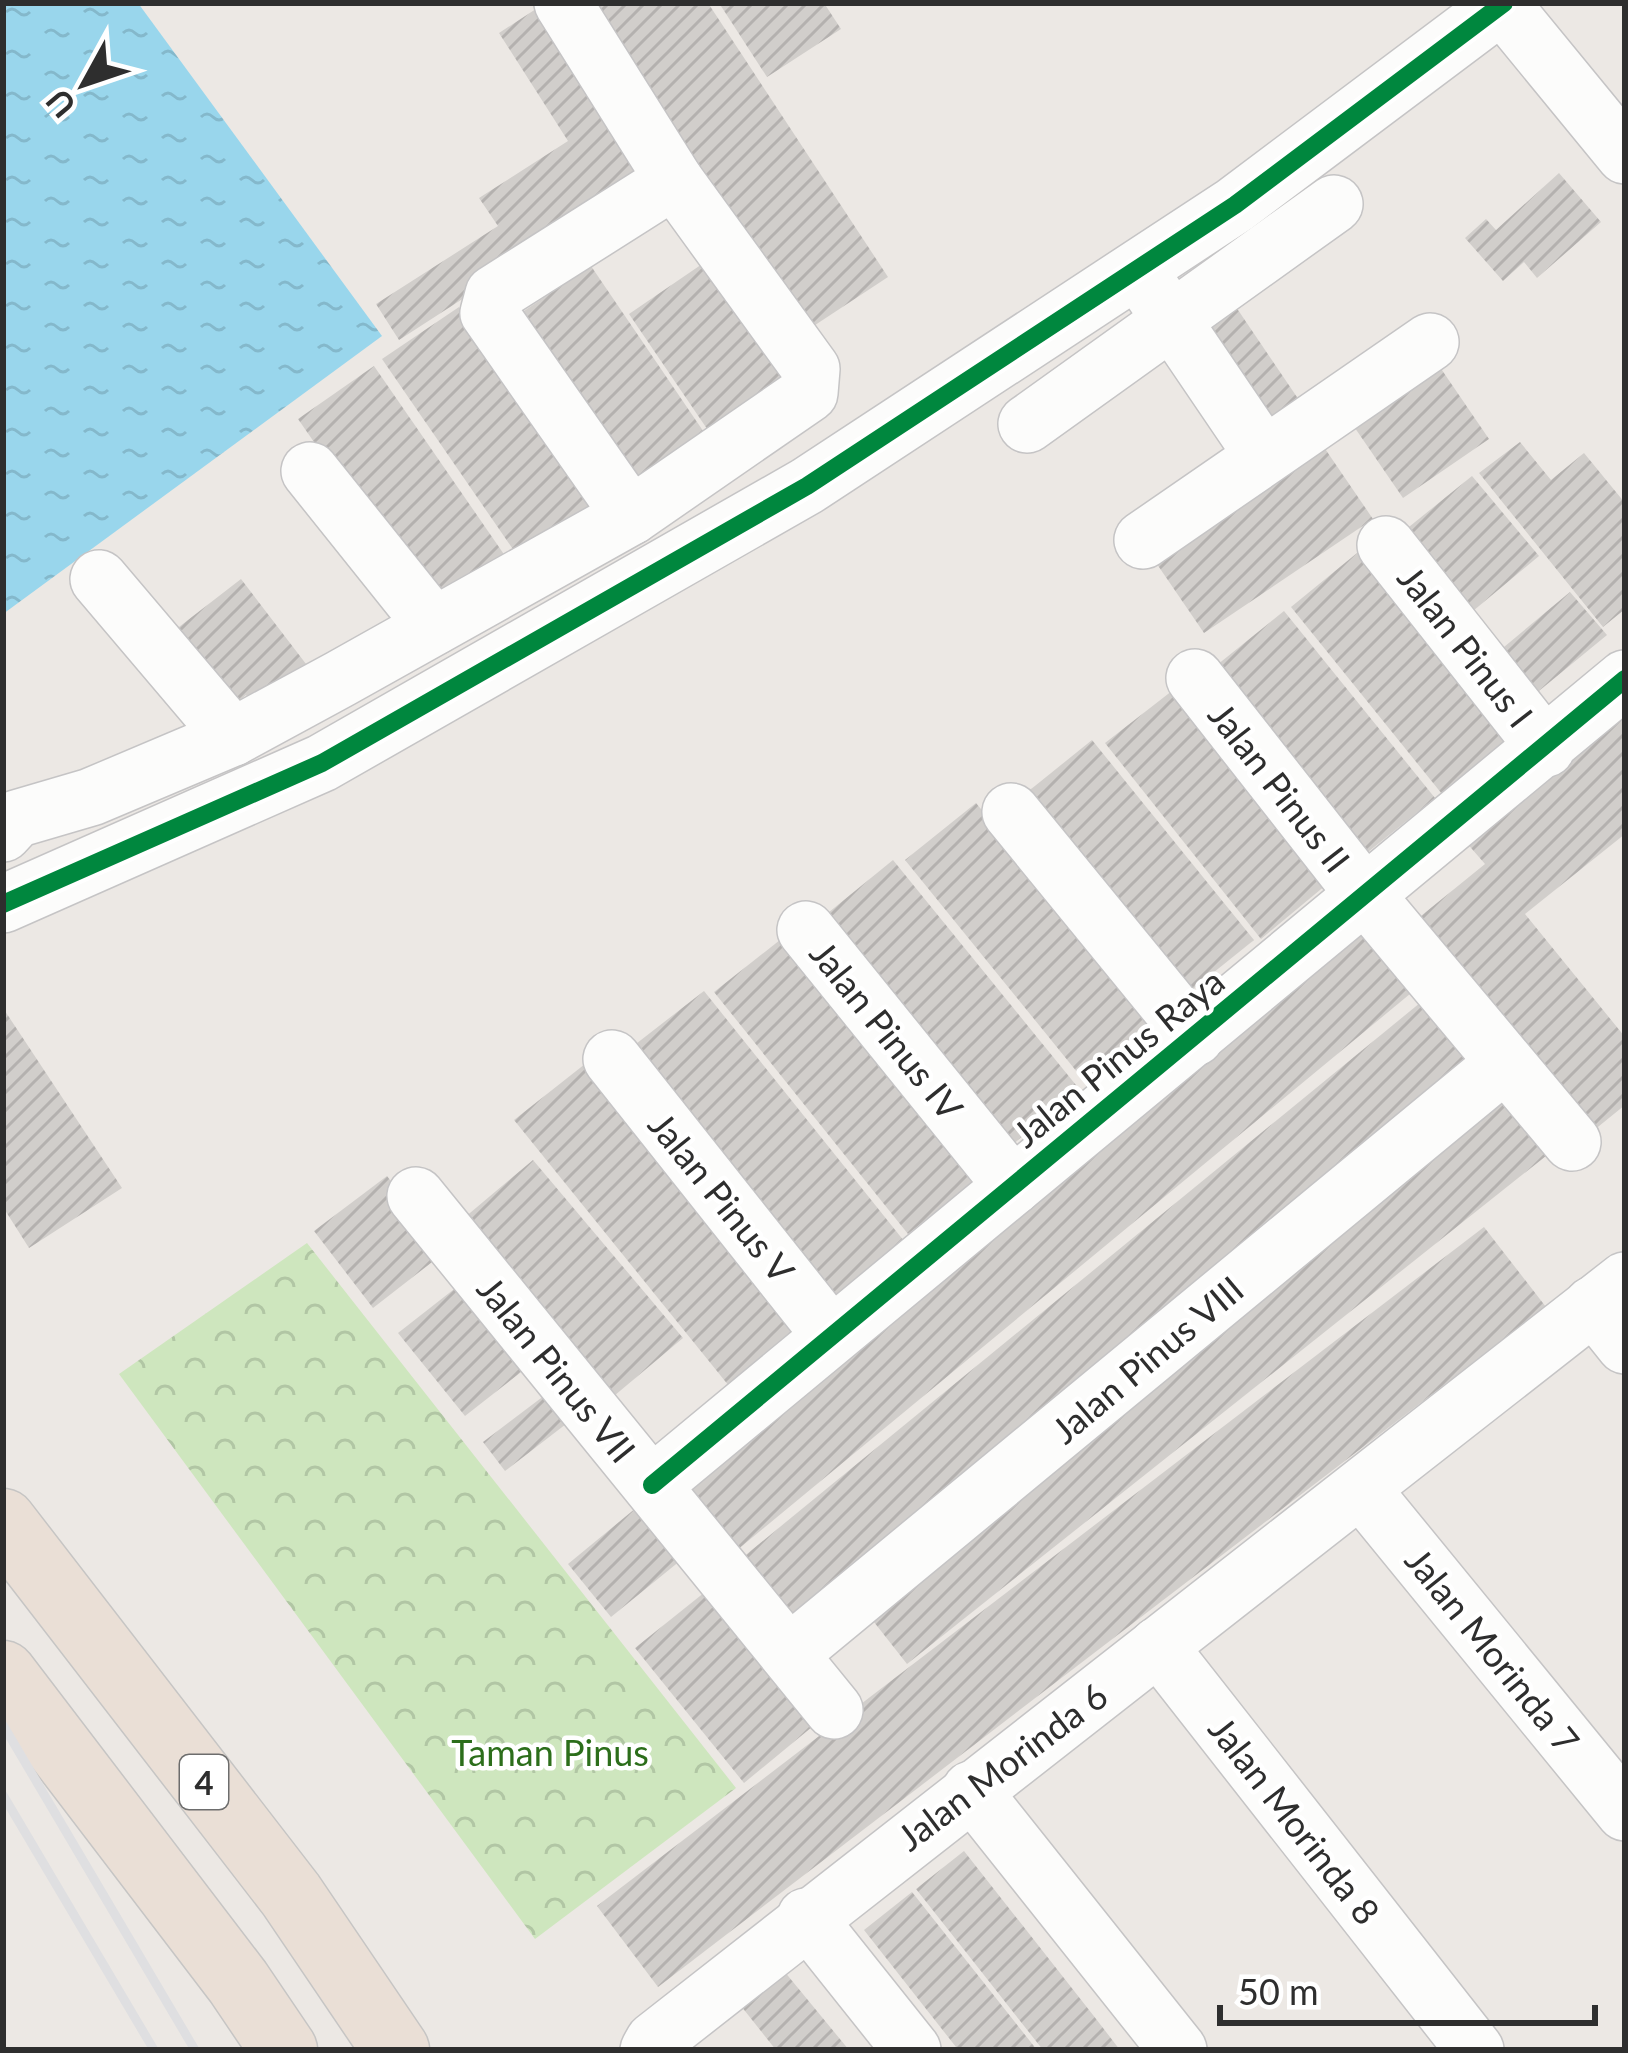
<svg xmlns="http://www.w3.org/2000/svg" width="1628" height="2053" viewBox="0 0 1628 2053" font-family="Lato,sans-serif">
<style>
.park{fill:url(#park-crowns)}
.water{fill:url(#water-ripples)}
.building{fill:url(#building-hatch)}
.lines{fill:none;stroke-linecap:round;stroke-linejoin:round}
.street-casing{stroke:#c5c4c5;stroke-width:60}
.highway-casing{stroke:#c6c5c4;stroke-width:69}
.street{stroke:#fcfcfb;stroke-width:57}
.highway{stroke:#eadfd6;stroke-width:66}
.rail{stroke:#dfdfe1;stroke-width:9}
.cycleway-casing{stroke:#fff;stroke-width:26}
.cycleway{stroke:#00873e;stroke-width:18}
.labels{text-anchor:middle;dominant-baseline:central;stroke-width:9;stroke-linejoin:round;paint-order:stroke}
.shield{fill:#fff;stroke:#6d6d6d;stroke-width:3}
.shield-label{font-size:33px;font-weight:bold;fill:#2e2e2e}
.street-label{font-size:36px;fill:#2e2e2e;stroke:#fff}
.park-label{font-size:36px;fill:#2c6e1b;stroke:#fff}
</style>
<defs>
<pattern id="park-crowns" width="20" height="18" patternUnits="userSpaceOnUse" patternTransform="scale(3)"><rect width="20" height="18" fill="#cee6be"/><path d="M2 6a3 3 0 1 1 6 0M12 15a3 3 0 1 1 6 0" fill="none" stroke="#b1c6a4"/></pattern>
<pattern id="water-ripples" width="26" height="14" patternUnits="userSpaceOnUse" patternTransform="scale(3)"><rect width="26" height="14" fill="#99d6ec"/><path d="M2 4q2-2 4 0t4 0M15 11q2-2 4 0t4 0" fill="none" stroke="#84b8cb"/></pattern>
<pattern id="building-hatch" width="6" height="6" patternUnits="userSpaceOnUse" patternTransform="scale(3)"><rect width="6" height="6" fill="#d1cecb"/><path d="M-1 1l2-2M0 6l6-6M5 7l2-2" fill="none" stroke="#b4b1af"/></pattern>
</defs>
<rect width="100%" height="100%" fill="#ece8e4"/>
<!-- park -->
<polygon class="park" points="307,1243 736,1788 535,1939 119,1374"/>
<!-- water -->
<polygon class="water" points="3,3 138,3 382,336 3,614"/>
<!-- building -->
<g class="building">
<polygon points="545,3 657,173 399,340 376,304 498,226 479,198 568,141 499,33"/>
<polygon points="585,3 708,3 888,277 803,333"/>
<polygon points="719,3 824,3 841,29 767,77"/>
<polygon points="1559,173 1601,222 1537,278 1524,262 1503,281 1465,238 1486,219 1496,230"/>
<polygon points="708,260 797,392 718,445 629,314"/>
<polygon points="591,266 714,447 635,501 512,319"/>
<polygon points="459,307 598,507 521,561 382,359"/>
<polygon points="1236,307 1301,403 1264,428 1198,332"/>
<polygon points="1433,357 1489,439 1403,498 1346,415"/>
<polygon points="374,366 510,563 434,615 298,419"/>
<polygon points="1317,437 1373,519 1204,633 1148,551"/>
<polygon points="1520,442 1551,480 1584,453 1625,503 1625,609 1603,627 1479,473"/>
<polygon points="1472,476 1539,556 1467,616 1399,535"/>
<polygon points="1362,549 1513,736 1442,794 1291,607"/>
<polygon points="241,579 316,677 264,718 246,695 224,713 166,637"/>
<polygon points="1570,592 1607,635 1534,695 1498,652"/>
<polygon points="1284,611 1435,798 1363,856 1212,669"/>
<polygon points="1177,687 1332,880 1261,939 1105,743"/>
<polygon points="1625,711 1625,834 1525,914 1625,1037 1625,1105 1588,1135 1416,920 1485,864 1465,841"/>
<polygon points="1092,740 1254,940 1183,997 1020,798"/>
<polygon points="976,803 1158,1025 1086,1083 905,860"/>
<polygon points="893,860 1080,1090 1008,1148 823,917"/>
<polygon points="1368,930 1416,989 736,1551 687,1491"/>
<polygon points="785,936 979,1177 908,1234 714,992"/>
<polygon points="704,991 904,1241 834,1299 632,1047"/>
<polygon points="1426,998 1475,1058 790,1616 742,1558"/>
<polygon points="3,1008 122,1188 29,1248 3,1207"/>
<polygon points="585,1064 798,1330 729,1386 514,1120"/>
<polygon points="1507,1087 1556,1148 907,1664 859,1603"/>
<polygon points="533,1160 683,1338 614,1396 464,1218"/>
<polygon points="387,1176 445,1252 373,1308 314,1231"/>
<polygon points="1484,1227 1546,1307 658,1987 597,1906"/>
<polygon points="467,1279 534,1362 465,1416 398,1333"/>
<polygon points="557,1386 579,1414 505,1471 483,1442"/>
<polygon points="642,1503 686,1556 611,1617 568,1564"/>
<polygon points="710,1588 818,1722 744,1783 635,1648"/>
<polygon points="964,1851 1093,2015 1120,2050 1043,2050 969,1956 916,1889"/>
<polygon points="912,1892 984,1983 1037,2050 956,2047 864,1930"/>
<polygon points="784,1971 849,2050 776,2050 741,2006"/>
</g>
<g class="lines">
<defs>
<g id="street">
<polyline points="1502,5 1625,155"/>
<polyline points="1152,291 1264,456"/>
<polyline points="1027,424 1334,204"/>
<polyline points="310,471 434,626"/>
<polyline points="631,516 489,313 494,294 674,180"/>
<polyline points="1143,540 1430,342"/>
<polyline points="1386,545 1546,748"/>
<polyline points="99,579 233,737"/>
<polyline points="1195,678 1366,896 1572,1142"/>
<polyline points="1011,812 1195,1037"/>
<polyline points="3,833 16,819 91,797 233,737 340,679 631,516 809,393 811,369 674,180 563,3"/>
<polyline points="3,904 322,763 807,486 1235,205 1504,3"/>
<polyline points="806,930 1013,1186"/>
<polyline points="612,1059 831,1335"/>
<polyline points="416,1196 834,1710"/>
<polyline points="1593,1305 1625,1345"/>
<polyline points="652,1485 1625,679"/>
<polyline points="1361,1489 1625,1812"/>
<polyline points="1158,1646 1475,2050"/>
<polyline points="789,1654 1505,1063"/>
<polyline points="971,1790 1178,2050"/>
<polyline points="806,1917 912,2050"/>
<polyline points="649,2050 654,2041 1625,1281"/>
</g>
<g id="highway">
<polyline points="3,1522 291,1895 396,2050"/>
<polyline points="3,1674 238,1982 284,2050"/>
</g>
</defs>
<!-- street casing -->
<use href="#street" class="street-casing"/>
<!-- highway casing -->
<use href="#highway" class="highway-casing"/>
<!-- street -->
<use href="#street" class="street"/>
<!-- highway -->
<use href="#highway" class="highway"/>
<!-- rail -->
<g class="rail">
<polyline points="3,1725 195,2050"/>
<polyline points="3,1795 154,2050"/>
</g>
<defs>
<g id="cycleway">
<polyline points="3,904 322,763 807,486 1235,205 1504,3"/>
<polyline points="652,1485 1625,679"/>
</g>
</defs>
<!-- cycleway casing -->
<use href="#cycleway" class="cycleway-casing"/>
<!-- cycleway -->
<use href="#cycleway" class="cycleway"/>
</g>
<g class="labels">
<!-- shield labels -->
<rect class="shield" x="180" y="1755" width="48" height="54" rx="9"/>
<g class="shield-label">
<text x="204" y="1782">4</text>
</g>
<!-- street labels -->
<g class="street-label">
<text transform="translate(1466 646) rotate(52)">Jalan Pinus I</text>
<text transform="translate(1280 787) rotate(52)">Jalan Pinus II</text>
<text transform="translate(887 1030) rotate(51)">Jalan Pinus IV</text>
<text transform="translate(1118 1057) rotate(-39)">Jalan Pinus Raya</text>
<text transform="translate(722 1197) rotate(51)">Jalan Pinus V</text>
<text transform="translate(1147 1359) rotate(-40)">Jalan Pinus VIII</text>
<text transform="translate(557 1369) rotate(51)">Jalan Pinus VII</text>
<text transform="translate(1493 1650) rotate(51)">Jalan Morinda 7</text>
<text transform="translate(1002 1766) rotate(-37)">Jalan Morinda 6</text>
<text transform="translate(1295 1820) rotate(52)">Jalan Morinda 8</text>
</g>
<!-- park labels -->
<g class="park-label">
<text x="550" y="1752">Taman Pinus</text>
</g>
</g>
<!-- border -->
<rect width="1628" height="2053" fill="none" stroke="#2e2e2e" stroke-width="12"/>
<!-- north arrow -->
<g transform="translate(84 84) rotate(230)" stroke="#ffffff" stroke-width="9" paint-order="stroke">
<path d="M0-9L21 45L0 30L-21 45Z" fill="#2e2e2e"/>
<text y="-18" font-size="33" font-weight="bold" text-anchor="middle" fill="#2e2e2e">U</text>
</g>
<!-- scale -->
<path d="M1220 2005v18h375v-18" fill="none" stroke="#2e2e2e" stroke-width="6"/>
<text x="1238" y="2005" font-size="36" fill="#2e2e2e" stroke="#ffffff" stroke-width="9" paint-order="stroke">50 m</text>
</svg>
